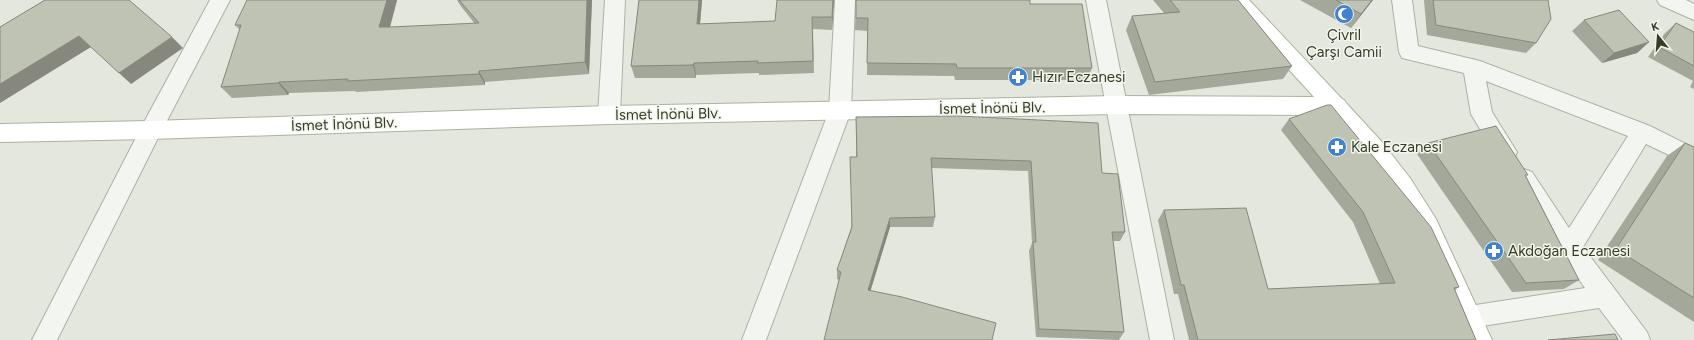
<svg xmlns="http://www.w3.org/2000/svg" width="1694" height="340" viewBox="0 0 1694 340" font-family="Figtree,sans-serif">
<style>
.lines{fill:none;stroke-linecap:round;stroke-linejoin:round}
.minor-casing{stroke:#acb1a3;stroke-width:2}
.major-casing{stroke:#acb29c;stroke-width:2}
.minor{fill:#f3f5f0;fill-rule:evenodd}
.major{fill:#fff;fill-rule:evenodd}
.wall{fill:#a4a89b}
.shaded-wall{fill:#86887e}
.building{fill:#bfc3b4;stroke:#86887e}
.labels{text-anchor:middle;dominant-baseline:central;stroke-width:3;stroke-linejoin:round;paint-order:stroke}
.poi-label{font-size:15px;fill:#363d27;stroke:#f2f5ec;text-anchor:start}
.street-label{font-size:15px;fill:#363d27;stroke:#f2f5ec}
</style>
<rect width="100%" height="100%" fill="#e4e7dd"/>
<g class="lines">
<defs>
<g id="minor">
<polygon points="210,0 230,0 159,136 57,340 32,340 143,124"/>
<polygon points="605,0 625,0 620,115 617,121 609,124 601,121 598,115"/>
<polygon points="835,0 855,0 851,111 766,340 742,340 829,111"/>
<polygon points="1086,0 1106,0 1174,340 1150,340"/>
<polygon points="1392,0 1412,0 1418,46 1480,61 1650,126 1694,148 1694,167 1646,144 1583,247 1647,332 1650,340 1623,340 1599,308 1469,328 1460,325 1457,317 1460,309 1469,306 1585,288 1563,257 1561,256 1513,179 1516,172 1524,169 1532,172 1569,228 1628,136 1486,81 1492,112 1517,152 1514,159 1506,161 1498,159 1471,114 1464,73 1402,58 1399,52"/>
<polygon points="1657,0 1686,0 1694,4 1694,20 1660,5"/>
</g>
<polygon id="major" points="1227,0 1249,0 1342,99 1344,100 1347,104 1381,141 1410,178 1436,219 1492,340 1468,340 1419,232 1394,192 1365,153 1330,115 1117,114 609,124 151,139 0,142 0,124 151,121 609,106 1117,96 1314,97 1230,5"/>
</defs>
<!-- minor casing -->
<use href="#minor" class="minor-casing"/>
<!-- major casing -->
<use href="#major" class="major-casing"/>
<!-- minor -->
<use href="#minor" class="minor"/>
<!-- major -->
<use href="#major" class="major"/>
</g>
<!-- wall -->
<g class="wall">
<polygon points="397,0 390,27 475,24 460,5 457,0 592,0 589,74 485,82 485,85 356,92 355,91 289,93 288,95 232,98 221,87 240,30 235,25"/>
<polygon points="639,0 702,0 700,24 775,21 777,0 834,0 832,30 813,29 814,73 759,75 759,73 696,75 696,78 635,78 631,66"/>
<polygon points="856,0 1030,4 1092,68 1087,80 955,80 954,76 867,75 867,31 855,30"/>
<polygon points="1153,0 1238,0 1292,66 1283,79 1149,95 1126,30 1132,16 1164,13"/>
<polygon points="1300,0 1373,0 1351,28"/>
<polygon points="1424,0 1548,0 1536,43 1526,53 1427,35"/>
<polygon points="1584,20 1649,42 1637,53 1602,63 1572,31"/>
<polygon points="1676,23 1694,32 1694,89 1690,87 1693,81 1648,57 1665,33"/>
<polygon points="856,117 1102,173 1125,232 1120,241 1113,241 1124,332 1119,340 1036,337 1029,251 1032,243 1028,171 931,168 935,217 933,227 890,227 870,291 992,340 824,340 839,280 837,279 837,270 851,228 856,157"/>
<polygon points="1289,119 1459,287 1455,290 1476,340 1189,340 1178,294 1174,294 1158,220 1164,210 1268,289 1380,284 1353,222 1281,130"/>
<polygon points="1428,143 1526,176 1579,280 1564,289 1512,292 1417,154"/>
<polygon points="1685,143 1694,147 1694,322 1598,260 1667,156"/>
</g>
<!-- shaded-wall -->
<g class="shaded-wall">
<polygon points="387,0 397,0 387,38 379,27"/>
<polygon points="587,0 592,0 589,74 585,62"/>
<polygon points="699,0 702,0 699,36 697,24"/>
<polygon points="833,0 834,0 832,30 832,17"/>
<polygon points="1372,0 1373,0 1351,28 1361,14"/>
<polygon points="79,36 91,47 0,103 0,84"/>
<polygon points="172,37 183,48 131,84 119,73"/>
<polygon points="1649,42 1637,53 1602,63 1614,53"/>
<polygon points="694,63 696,75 696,78 693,65"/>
<polygon points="479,71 485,82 485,85 479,74"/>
<polygon points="279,82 289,93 288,95 278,83"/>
<polygon points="890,218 890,227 868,299 868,290"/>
</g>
<!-- building -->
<g class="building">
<polygon points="45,0 129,0 172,37 119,73 79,36 0,84 0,27"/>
<polygon points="247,0 387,0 379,27 390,27 479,23 459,0 587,0 585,62 479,71 479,74 347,81 348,79 279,82 278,83 221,87 241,25 235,25"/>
<polygon points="639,0 699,0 697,24 775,21 777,0 833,0 832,17 812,17 813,61 757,63 758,61 694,63 693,65 631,66"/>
<polygon points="856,0 1030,0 1030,4 1082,4 1092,68 957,68 956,64 867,63 868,18 856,18"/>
<polygon points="1170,0 1238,0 1292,66 1155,82 1132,16 1180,12"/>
<polygon points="1336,0 1372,0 1361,14"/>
<polygon points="1433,0 1548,0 1551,19 1536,43 1436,25"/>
<polygon points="1619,10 1649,42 1614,53 1584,20"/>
<polygon points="1676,23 1694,32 1694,66 1659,47"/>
<polygon points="1327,105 1331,105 1431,227 1459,287 1454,288 1476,340 1198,340 1184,285 1181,285 1164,210 1246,208 1268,289 1395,283 1363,212 1289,119"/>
<polygon points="958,116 1098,123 1102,173 1118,174 1125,232 1112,232 1124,332 1039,329 1033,242 1036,242 1031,161 931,158 935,217 890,218 868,290 902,297 996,323 992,340 824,340 841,272 837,270 852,227 850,157 857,157 856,117"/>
<polygon points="1496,126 1528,175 1525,175 1579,280 1526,283 1428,143"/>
<polygon points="1685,143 1694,147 1694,298 1616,249"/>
<polygon points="1615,334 1618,340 1548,340"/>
</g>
<!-- icons -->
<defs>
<symbol id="mosque-disc" viewBox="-11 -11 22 22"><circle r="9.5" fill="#4181cd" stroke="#f2f5ec"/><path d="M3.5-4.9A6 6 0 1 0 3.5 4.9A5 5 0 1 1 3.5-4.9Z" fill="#fff"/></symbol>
<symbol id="pharmacy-disc" viewBox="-11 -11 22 22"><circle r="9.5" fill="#4181cd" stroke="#f2f5ec"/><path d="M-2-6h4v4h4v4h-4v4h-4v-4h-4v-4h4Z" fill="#fff"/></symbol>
</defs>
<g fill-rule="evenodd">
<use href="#mosque-disc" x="1333" y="3" width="22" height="22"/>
<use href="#pharmacy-disc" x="1007" y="66" width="22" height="22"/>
<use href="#pharmacy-disc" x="1326" y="136" width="22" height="22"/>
<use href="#pharmacy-disc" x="1483" y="240" width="22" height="22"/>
</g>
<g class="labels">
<!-- poi labels -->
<g class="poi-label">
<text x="1344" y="35" text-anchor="middle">Çivril<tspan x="1344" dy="17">Çarşı Camii</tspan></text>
<text x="1032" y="77">Hızır Eczanesi</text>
<text x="1351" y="147">Kale Eczanesi</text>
<text x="1508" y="251">Akdoğan Eczanesi</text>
</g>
<!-- street labels -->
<g class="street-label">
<text transform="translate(992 108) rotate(-1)">İsmet İnönü Blv.</text>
<text transform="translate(668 114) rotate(-1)">İsmet İnönü Blv.</text>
<text transform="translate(344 124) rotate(-2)">İsmet İnönü Blv.</text>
</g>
</g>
<!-- north arrow -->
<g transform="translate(1658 36) rotate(343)" stroke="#f2f5ec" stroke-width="3" paint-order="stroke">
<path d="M0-3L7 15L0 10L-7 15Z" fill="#363d27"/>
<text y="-6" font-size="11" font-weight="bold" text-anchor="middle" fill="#363d27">K</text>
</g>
</svg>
